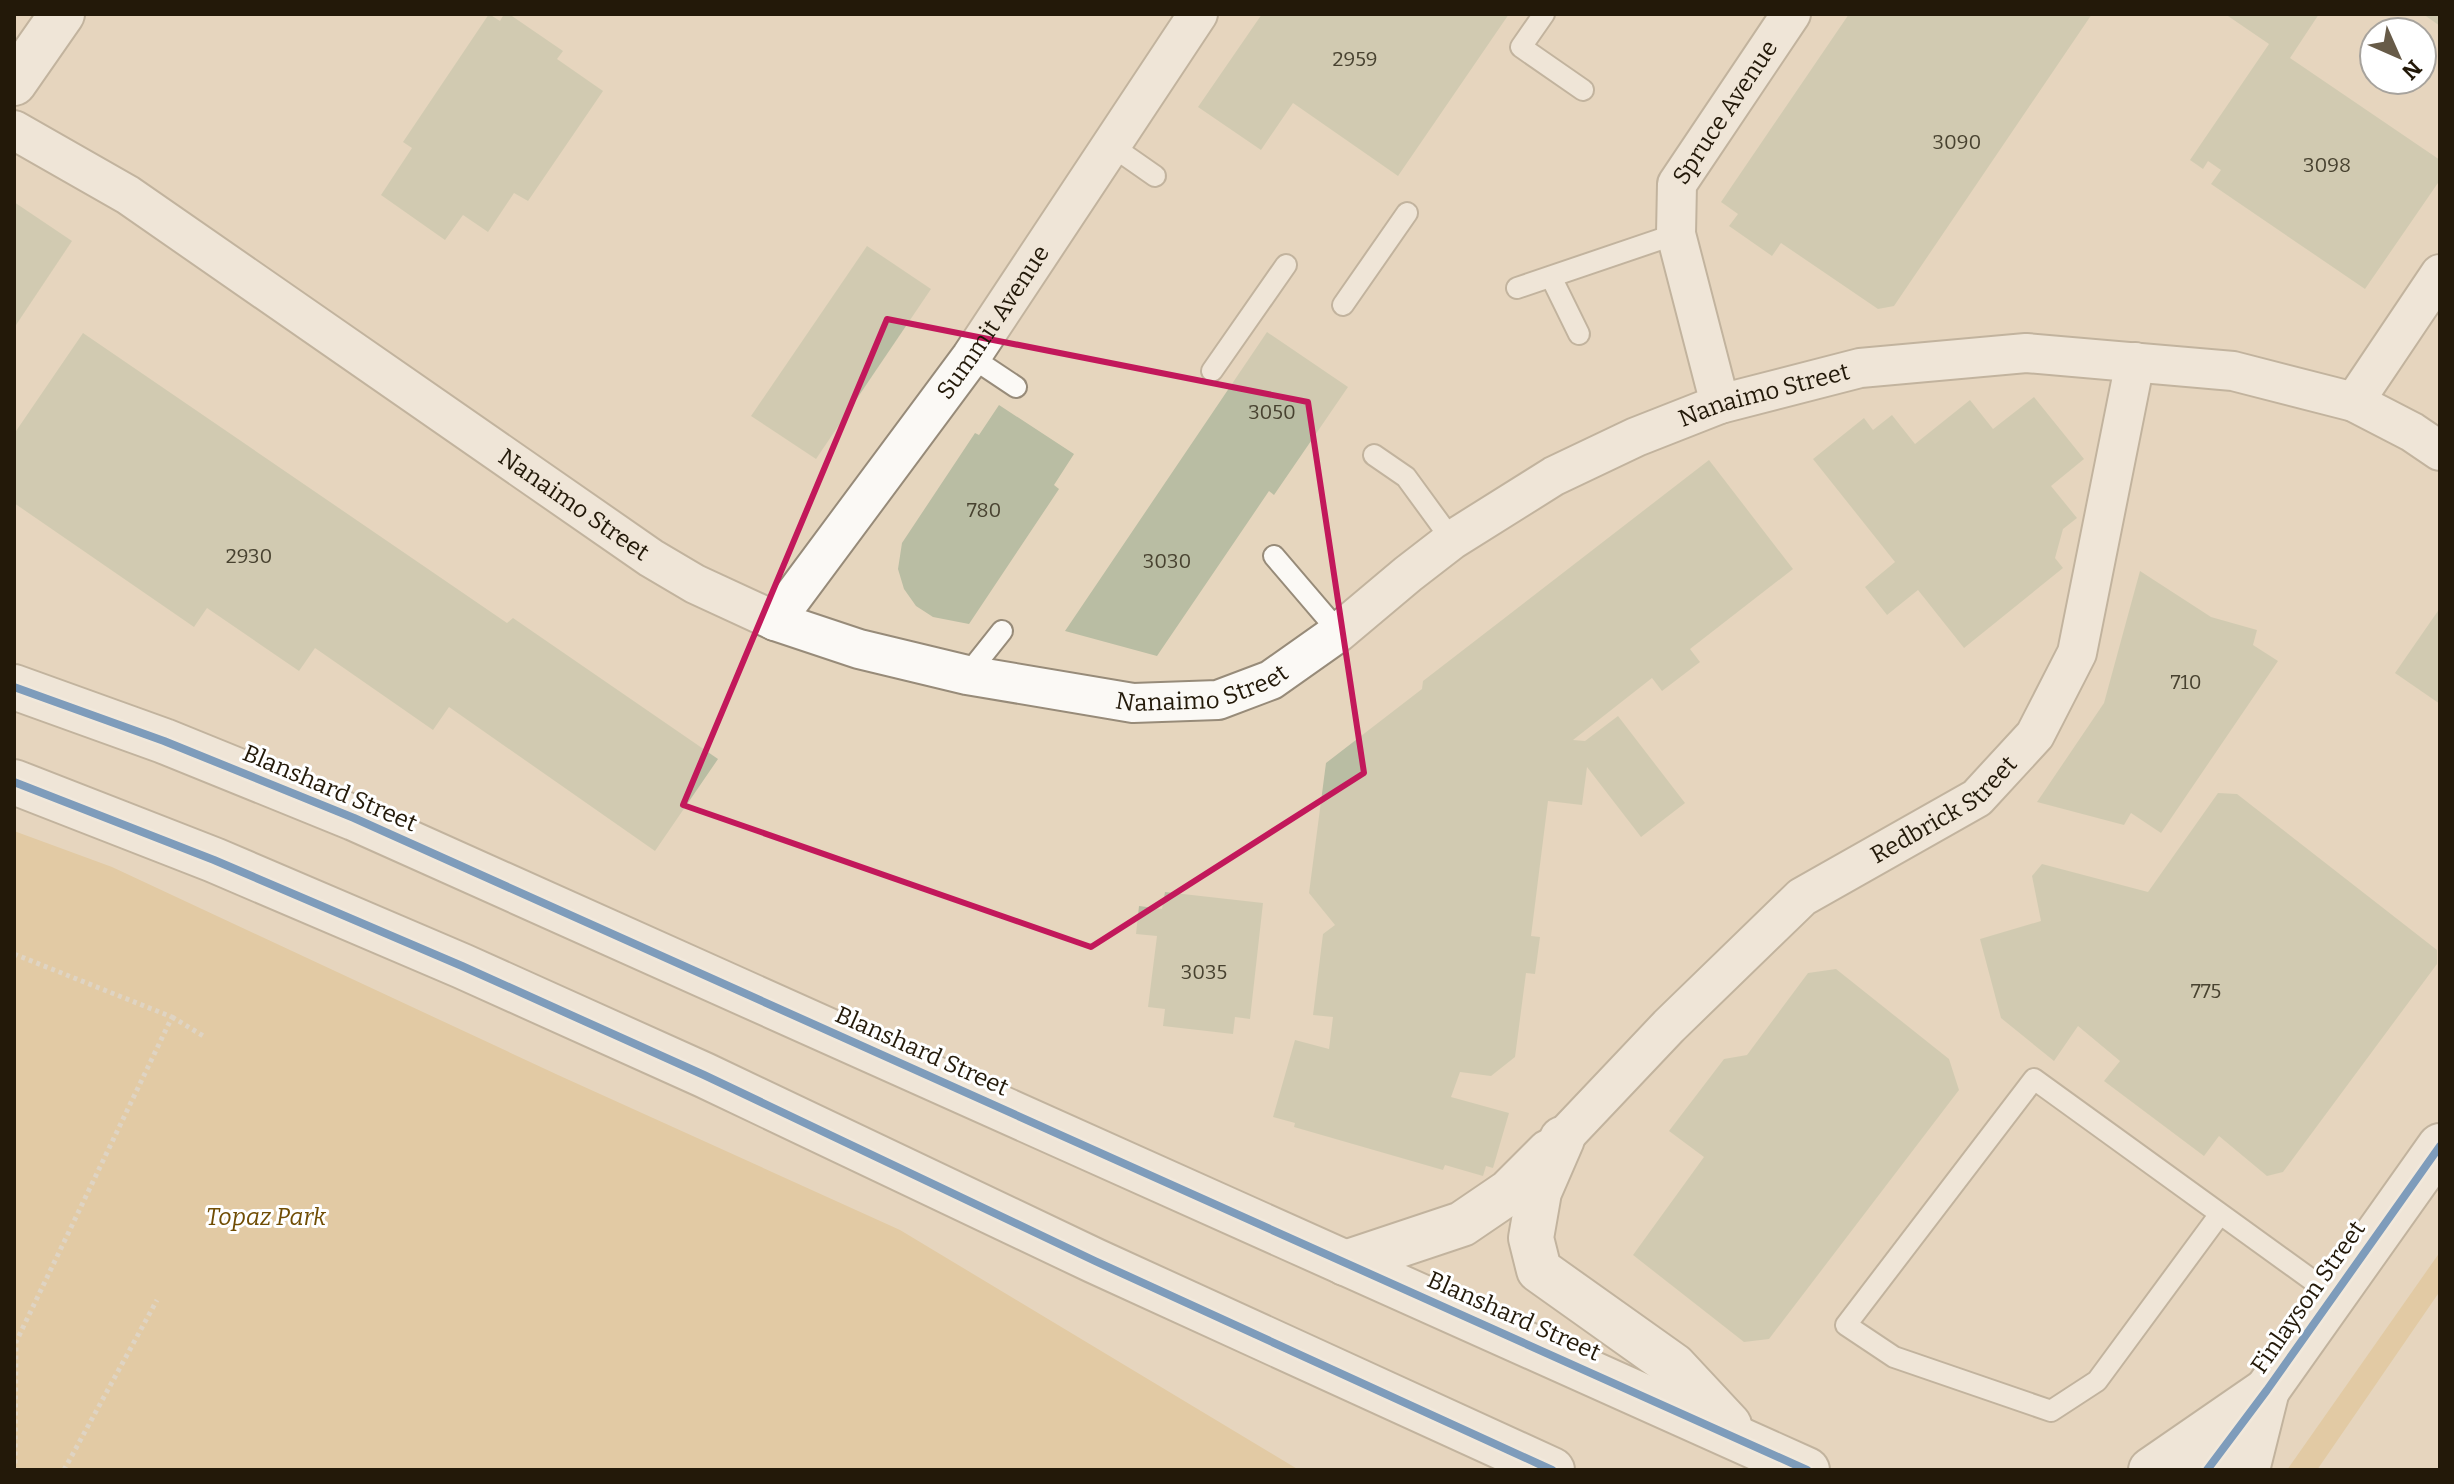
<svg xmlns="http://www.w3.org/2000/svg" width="2454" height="1484" viewBox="0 0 2454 1484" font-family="Bitter,serif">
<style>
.green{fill:#ddbc85}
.building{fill:#b9bda3}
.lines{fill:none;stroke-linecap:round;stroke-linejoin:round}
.service-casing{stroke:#978b79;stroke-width:24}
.minor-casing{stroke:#978b79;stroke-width:42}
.tertiary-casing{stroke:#978b79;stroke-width:48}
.secondary-casing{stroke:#978b79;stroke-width:48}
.primary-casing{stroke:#978b79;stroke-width:48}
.path{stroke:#d7d2ca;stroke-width:5;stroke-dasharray:4 4;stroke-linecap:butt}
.service{stroke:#fbf9f5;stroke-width:20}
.minor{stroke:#fbf9f5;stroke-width:38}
.tertiary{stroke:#fbf9f5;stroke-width:44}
.secondary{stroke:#fbf9f5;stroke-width:44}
.primary{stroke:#fbf9f5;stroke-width:44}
.cycleway-casing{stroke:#fff;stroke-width:13}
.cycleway{stroke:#0057b8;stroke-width:8}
.marked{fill:none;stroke:#c2185b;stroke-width:6;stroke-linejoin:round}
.labels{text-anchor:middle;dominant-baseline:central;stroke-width:6;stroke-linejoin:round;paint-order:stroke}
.number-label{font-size:20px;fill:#484230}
.street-label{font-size:24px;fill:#231909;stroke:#fff}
.park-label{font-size:24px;font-style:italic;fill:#704d04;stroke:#fff}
</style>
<rect width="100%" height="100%" fill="#e6d6be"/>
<!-- green -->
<g class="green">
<polygon points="14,831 112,867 558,1075 900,1230 1299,1470 14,1470"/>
<polygon points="2440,1252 2440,1291 2317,1470 2287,1470"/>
</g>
<!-- building -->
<g class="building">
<polygon points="489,14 500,21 504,14 509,14 563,51 557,59 603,91 528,201 514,193 488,232 463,215 445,240 381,195 412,148 403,142"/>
<polygon points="1262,14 1509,14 1398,176 1293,103 1261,150 1198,107"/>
<polygon points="1849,14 2092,14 1894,306 1878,309 1781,243 1772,256 1729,226 1738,214 1721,202"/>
<polygon points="2225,14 2319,14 2290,58 2440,160 2440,180 2365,289 2211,184 2221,170 2208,161 2203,169 2190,160 2269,44"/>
<polygon points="2423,14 2440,14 2440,26"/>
<polygon points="14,202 72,241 14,328"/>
<polygon points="867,246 931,289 816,459 751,416"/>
<polygon points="1267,332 1348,387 1274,495 1269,491 1157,656 1065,631"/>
<polygon points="83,333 507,623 513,618 718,759 655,851 449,707 433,730 315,648 299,671 207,608 194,627 14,503 14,434"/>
<polygon points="2034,397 2084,459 2051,486 2077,518 2063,529 2055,558 2063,568 1964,648 1918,590 1887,615 1865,587 1895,562 1813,459 1864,418 1873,430 1892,415 1915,444 1970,400 1993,429"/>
<polygon points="999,405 1074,454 1054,485 1059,489 969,624 933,617 916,606 904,589 898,569 902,543 975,433 979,435"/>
<polygon points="1709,460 1793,569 1690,649 1700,662 1662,691 1652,678 1573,740 1585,741 1618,716 1685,803 1641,837 1587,767 1582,805 1548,801 1531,936 1540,937 1535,974 1526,973 1515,1057 1491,1076 1460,1072 1451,1097 1509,1113 1493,1168 1486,1166 1483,1176 1445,1165 1443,1170 1294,1127 1295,1123 1273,1117 1295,1040 1329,1049 1333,1017 1313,1015 1323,934 1335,925 1309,893 1326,763 1422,689 1423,681"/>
<polygon points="2140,571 2211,617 2257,630 2253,645 2278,661 2161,833 2131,813 2124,825 2037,802 2104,703"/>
<polygon points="2440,608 2440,704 2395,673"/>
<polygon points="2218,793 2237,794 2437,950 2437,964 2283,1172 2267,1176 2219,1136 2204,1156 2104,1081 2120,1061 2078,1026 2054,1061 2001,1018 1980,939 2041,921 2032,876 2042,864 2148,892"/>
<polygon points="1165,892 1263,903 1250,1019 1235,1017 1233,1034 1163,1026 1165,1009 1148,1007 1157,936 1136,934 1139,906 1162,909"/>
<polygon points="1836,969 1949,1059 1959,1090 1769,1339 1744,1342 1633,1255 1704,1157 1669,1131 1724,1059 1747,1055 1808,973"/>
</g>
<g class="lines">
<defs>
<g id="service">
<polyline points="1544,14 1521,47 1583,90"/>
<polyline points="1112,146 1155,176"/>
<polyline points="1551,277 1579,334"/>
<polyline points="1517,288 1676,234"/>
<polyline points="1343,305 1407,213"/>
<polyline points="971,357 1016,387"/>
<polyline points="1212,371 1286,265"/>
<polyline points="1374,455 1406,477 1452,540"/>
<polyline points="1274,556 1339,632"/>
<polyline points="967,675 1002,631"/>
<polyline points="2220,1214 2097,1381 2051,1411 1894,1357 1846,1325 2034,1079 2334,1296"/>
</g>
<g id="minor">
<path id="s1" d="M14 130 128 195 651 558 695 584 775 621 859 649 967 675 1133 703 1218 700 1271 680 1339 632 1408 574 1452 540 1554 476 1636 437 1720 404 1860 368 2026 353 2233 371 2354 402 2412 432 2440 451"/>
<polyline points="2354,402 2440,274"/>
<path id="s2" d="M1720 404 1676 234 1677 184 1791 14"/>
<path id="s3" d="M775 621 971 357 1198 14"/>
<path id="s4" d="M1562 1139 1669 1026 1802 897 1977 798 2035 735 2077 653 2135 362"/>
</g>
<polyline id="tertiary" points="14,83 62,14"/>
<polyline id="secondary" points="2207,1470 2267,1390 2440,1146"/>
<g id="primary">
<polyline points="14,687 164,741 354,818 1807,1470"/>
<polyline points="14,782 214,860 462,966 704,1075 1095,1261 1552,1470"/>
<polyline points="1562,1139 1539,1192 1531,1238 1539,1270 1674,1366 1729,1425"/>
<polyline points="1345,1263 1462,1224 1509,1192 1549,1152"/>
<polyline points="2151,1470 2267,1390"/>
<polyline points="2247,1470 2267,1390"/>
</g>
</defs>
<!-- service casing -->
<use href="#service" class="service-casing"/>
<!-- minor casing -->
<use href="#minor" class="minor-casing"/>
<!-- tertiary casing -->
<use href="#tertiary" class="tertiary-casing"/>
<!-- secondary casing -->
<use href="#secondary" class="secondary-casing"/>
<!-- primary casing -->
<use href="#primary" class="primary-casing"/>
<!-- path -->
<g class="path">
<polyline points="14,954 172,1017 16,1342 15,1470"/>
<polyline points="172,1017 205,1037"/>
<polyline points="64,1470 157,1300"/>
</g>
<!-- service -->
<use href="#service" class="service"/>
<!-- minor -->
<use href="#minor" class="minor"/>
<!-- tertiary -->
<use href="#tertiary" class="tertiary"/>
<!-- secondary -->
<use href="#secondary" class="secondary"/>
<!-- primary -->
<use href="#primary" class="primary"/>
<defs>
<g id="cycleway">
<polyline points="14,687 164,741 354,818 1807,1470"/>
<polyline points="14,782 214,860 462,966 704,1075 1095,1261 1552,1470"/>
<polyline points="2207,1470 2267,1390 2440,1146"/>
</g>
</defs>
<!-- cycleway casing -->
<use href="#cycleway" class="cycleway-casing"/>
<!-- cycleway -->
<use href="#cycleway" class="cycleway"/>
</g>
<!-- marked area -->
<path d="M0 0H2454V1484H0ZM887 319 1308 402 1364 773 1091 947 683 805Z" fill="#e6d6be" fill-opacity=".55" fill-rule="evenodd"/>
<path class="marked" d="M887 319 1308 402 1364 773 1091 947 683 805Z"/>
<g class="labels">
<!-- number labels -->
<g class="number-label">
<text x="1355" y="59">2959</text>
<text x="1957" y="142">3090</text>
<text x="2327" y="165">3098</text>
<text x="1272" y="412">3050</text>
<text x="984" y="510">780</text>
<text x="249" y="556">2930</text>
<text x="1167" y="561">3030</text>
<text x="2186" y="682">710</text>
<text x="1204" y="972">3035</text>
<text x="2206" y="991">775</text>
</g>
<!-- street labels -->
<g class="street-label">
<text stroke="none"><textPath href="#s2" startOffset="312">Spruce Avenue</textPath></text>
<text stroke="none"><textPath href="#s3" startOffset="370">Summit Avenue</textPath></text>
<text stroke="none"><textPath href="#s1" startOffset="1992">Nanaimo Street</textPath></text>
<text stroke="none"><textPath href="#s1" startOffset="674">Nanaimo Street</textPath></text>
<text stroke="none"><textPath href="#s1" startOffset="1346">Nanaimo Street</textPath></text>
<text transform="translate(330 788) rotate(23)">Blanshard Street</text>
<text stroke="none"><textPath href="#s4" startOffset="508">Redbrick Street</textPath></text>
<text transform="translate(922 1051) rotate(24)">Blanshard Street</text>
<text transform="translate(2308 1297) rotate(-55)">Finlayson Street</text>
<text transform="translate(1514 1316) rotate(24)">Blanshard Street</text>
</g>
<!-- park labels -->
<g class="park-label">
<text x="266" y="1217">Topaz Park</text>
</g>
</g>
<!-- border -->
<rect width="2454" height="1484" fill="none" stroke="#231909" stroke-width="32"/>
<!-- north arrow -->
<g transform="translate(2398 56) rotate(135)"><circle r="38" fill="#ffffff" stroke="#a7a39d" stroke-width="2"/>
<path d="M0-6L14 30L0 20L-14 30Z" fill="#675b48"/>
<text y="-12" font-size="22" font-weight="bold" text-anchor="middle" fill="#231909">N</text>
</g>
</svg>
